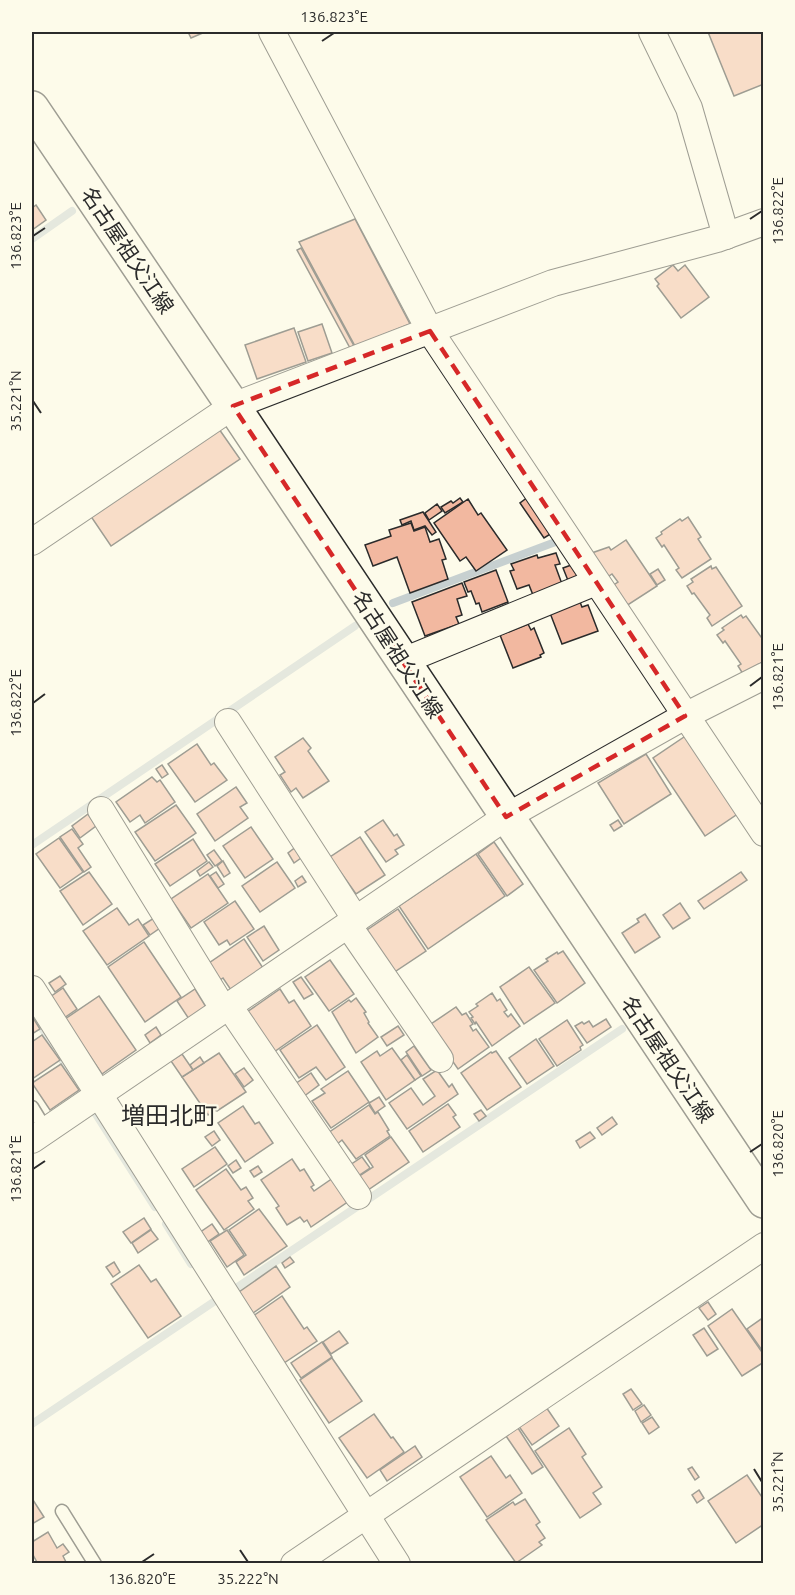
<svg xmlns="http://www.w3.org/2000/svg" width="795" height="1595" viewBox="0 0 795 1595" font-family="Ubuntu,'Noto Sans JP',sans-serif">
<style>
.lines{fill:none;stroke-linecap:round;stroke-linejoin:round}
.stream{stroke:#c7d0d0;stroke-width:8}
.building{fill:#f2b8a0;stroke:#2b2b2b;stroke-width:1.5}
.lane-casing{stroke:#2b2b2b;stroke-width:15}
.street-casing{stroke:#2b2b2b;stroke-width:28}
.primary-casing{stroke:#2b2b2b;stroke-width:36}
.lane{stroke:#fdfbea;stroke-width:12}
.street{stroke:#fdfbea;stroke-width:26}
.primary{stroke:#fdfbea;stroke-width:33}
.marked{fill:none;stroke:#d62828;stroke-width:4.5;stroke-dasharray:12 8;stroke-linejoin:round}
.ticks{fill:none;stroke:#2b2b2b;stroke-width:2}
.labels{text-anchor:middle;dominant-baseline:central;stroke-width:4.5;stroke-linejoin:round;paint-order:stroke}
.street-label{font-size:21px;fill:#2b2b2b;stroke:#fdfbea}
.quarter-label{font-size:24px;fill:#2b2b2b;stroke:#fdfbea}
.neatline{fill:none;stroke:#2b2b2b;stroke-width:2}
.ticks-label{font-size:15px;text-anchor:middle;fill:#2b2b2b}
</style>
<rect width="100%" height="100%" fill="#fdfbea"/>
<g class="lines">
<!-- stream -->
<g class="stream">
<polyline points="32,239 72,211"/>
<polyline points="393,603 558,541"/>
<polyline points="32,845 355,626"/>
<polyline points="32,1012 82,1092"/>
<polyline points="94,1111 155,1207"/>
<polyline points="166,1224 191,1264"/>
<polyline points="236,1288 622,1029"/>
<polyline points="32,1424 215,1301"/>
</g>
</g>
<!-- building -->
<g class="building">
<polygon points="188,32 205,32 191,38"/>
<polygon points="708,32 764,32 764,84 734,96"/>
<polygon points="36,205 46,220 32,230 32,208"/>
<polygon points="355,219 410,324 355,346 299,242"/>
<polygon points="301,248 354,346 350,348 297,250"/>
<polygon points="673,265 678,271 685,265 709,297 681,318 657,286 659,284 655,279"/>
<polygon points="322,324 332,353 308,361 298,332"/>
<polygon points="294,328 306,362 257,379 245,345"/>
<polygon points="219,429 240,459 111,546 90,515"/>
<polygon points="528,497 552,533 544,538 520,503"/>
<polygon points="460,498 463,502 445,513 441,507 451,501 453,503"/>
<polygon points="468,499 478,515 481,513 507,550 476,571 466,557 460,561 434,523"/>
<polygon points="437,504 442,511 429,520 425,513"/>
<polygon points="423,512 436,532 432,535 425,526 414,530 411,521 402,525 400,520"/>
<polygon points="688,517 701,537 698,539 711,559 682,578 676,570 679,568 664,545 662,547 656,538 662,534 661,532 680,519 682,521"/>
<polygon points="411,523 414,531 425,527 430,542 439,539 446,559 442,560 448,579 410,593 397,557 373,566 365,545 391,536 389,530"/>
<polygon points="626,540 657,586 623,608 609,588 618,582 612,574 603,580 586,555 609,547 611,550"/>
<polygon points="556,553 560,564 555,565 562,584 533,595 529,585 517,589 510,571 514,570 511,564 537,555 538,558"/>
<polygon points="574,564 580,578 569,583 563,568"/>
<polygon points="711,566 712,569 716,567 742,606 712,626 707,618 710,615 694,593 692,594 687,586 693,582 691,579"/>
<polygon points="658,569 665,580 657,585 650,574"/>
<polygon points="496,570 508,602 482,612 479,603 476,604 471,591 468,592 464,582"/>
<polygon points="462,583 467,596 457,599 462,615 456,617 459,624 425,636 412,602"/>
<polygon points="580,602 582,607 588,605 598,631 562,644 550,613"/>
<polygon points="741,615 743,618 746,616 764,641 764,661 743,674 738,666 741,664 725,641 723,643 717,635 724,630 722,628"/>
<polygon points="528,624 531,630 534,628 544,653 540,655 541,657 513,668 500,635"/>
<polygon points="687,735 739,813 705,836 653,758"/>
<polygon points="303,738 311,748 308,751 329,781 303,798 296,788 291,792 280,775 285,772 275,757"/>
<polygon points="197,744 211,765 214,763 227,780 195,802 168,764"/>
<polygon points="646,754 671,794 624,824 598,783"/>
<polygon points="162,765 168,774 162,778 156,769"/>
<polygon points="152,777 157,782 160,780 175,802 145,823 140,815 130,822 116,802"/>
<polygon points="236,787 247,803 240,807 248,818 215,841 197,814"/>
<polygon points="176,805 196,833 155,861 135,832"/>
<polygon points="88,814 96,826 80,838 72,826"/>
<polygon points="383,820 394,836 397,834 404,845 395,850 398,854 386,862 365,832"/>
<polygon points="618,820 622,826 614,831 610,825"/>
<polygon points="251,827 273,859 245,878 223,846"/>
<polygon points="72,829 83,844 78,848 91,867 84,872 60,837"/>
<polygon points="360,837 385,875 356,894 330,857"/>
<polygon points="59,838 83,872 60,888 36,854"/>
<polygon points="193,839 207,861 170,886 155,864"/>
<polygon points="494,842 523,884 507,896 478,854"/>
<polygon points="301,843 308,853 294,863 288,853"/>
<polygon points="214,850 222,861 215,866 207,855"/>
<polygon points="476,854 505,896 428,949 399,906"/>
<polygon points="223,861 230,873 224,877 217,866"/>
<polygon points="209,862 213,867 200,876 197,871"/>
<polygon points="277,862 295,888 260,912 242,886"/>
<polygon points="89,872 112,904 83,925 60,891"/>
<polygon points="216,872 224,884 218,888 210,876"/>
<polygon points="741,872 747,880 704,909 698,901"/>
<polygon points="208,874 228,903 191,928 171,899"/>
<polygon points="302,876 306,882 298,887 295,881"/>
<polygon points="235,901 254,929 230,945 227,940 219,945 204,922"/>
<polygon points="680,903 690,918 673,929 663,915"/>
<polygon points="117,908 129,925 138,919 149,936 107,965 83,931"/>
<polygon points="398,909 426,951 393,973 364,932"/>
<polygon points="645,914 660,937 635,953 622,933 639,922 637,919"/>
<polygon points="154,918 160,928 150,935 143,925"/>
<polygon points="264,926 279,950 263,961 247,937"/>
<polygon points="244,939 263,968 231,990 223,978 220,980 209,963"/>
<polygon points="144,942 181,997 145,1022 108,967"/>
<polygon points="563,951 585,983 557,1003 534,970 548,961 546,959 557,952 558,954"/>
<polygon points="330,960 354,994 329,1011 305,977"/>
<polygon points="529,967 555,1003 524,1024 500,987"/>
<polygon points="60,976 66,984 55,992 49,983"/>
<polygon points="301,977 313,994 304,999 293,982"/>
<polygon points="63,988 77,1009 64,1018 50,997"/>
<polygon points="195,989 206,1007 189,1019 177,1001"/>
<polygon points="280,989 289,1003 294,1000 311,1026 274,1052 247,1012"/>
<polygon points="492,993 497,1001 500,999 507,1010 504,1012 508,1017 511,1014 520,1026 492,1046 476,1022 475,1024 471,1018 473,1017 469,1012 478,1006 476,1004"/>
<polygon points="99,996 136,1050 102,1074 65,1019"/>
<polygon points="356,998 366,1012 364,1013 369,1022 368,1023 378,1037 356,1053 332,1012 349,1000 351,1002"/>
<polygon points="456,1007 462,1015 466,1013 473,1024 470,1026 473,1031 476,1029 489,1047 458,1069 428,1026"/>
<polygon points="32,1016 40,1029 32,1034"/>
<polygon points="606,1019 611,1027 587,1043 575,1026 582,1022 584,1024 589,1021 593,1027"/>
<polygon points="567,1020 583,1045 580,1047 581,1050 557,1066 539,1039"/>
<polygon points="317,1025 345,1067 326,1080 316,1067 299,1078 280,1050"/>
<polygon points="398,1026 404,1035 387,1046 381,1037"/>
<polygon points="156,1027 161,1035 150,1043 145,1035"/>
<polygon points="42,1035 60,1060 32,1079 32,1042"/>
<polygon points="536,1039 554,1066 527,1084 509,1058"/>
<polygon points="414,1046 431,1070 422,1076 406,1052"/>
<polygon points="392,1048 415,1080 386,1100 361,1062 377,1051 380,1056"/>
<polygon points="496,1051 521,1087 487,1110 461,1073 491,1052 492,1053"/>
<polygon points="219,1053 246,1092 217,1111 216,1110 208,1115 182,1077"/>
<polygon points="182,1054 193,1070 182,1077 171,1061"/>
<polygon points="407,1055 421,1076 415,1080 401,1060"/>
<polygon points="200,1057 204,1063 193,1070 190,1065"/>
<polygon points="61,1064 79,1090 50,1110 32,1083"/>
<polygon points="244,1068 253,1080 244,1087 235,1074"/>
<polygon points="437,1070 449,1087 452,1084 458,1094 407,1129 389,1103 411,1088 423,1105 435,1096 423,1079"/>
<polygon points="348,1071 369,1102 331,1128 312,1101 325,1093 321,1089"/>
<polygon points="311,1073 319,1085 303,1097 295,1084"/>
<polygon points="379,1097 385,1106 375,1113 369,1103"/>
<polygon points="448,1104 456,1115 453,1117 460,1127 423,1152 409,1131"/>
<polygon points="369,1105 375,1114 378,1112 389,1130 387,1131 390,1136 356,1159 342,1140 336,1145 328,1133"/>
<polygon points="243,1106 255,1124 259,1122 273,1143 245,1162 218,1123"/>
<polygon points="481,1110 486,1116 479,1121 474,1114"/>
<polygon points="612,1117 617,1124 602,1135 597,1128"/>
<polygon points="214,1131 220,1140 212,1146 205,1137"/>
<polygon points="590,1132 595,1138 580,1148 576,1141"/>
<polygon points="391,1137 409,1162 368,1190 358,1177 373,1167 365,1155"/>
<polygon points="215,1147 227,1164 194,1187 182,1169"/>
<polygon points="362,1157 370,1168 358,1176 350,1165"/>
<polygon points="292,1159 300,1171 304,1169 314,1185 311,1187 314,1191 333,1178 349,1201 311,1227 307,1220 304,1222 300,1217 287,1225 276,1208 279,1206 261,1180"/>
<polygon points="236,1160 241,1168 233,1173 228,1166"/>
<polygon points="258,1166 262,1172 254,1177 250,1171"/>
<polygon points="226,1169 241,1190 246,1187 253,1198 248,1201 254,1209 224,1230 196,1190"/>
<polygon points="259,1209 287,1246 244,1275 236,1262 246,1255 229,1230"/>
<polygon points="144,1218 151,1229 131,1243 123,1232"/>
<polygon points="212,1224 219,1234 206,1243 199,1233"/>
<polygon points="151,1230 158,1239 138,1253 132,1243"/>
<polygon points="227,1230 244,1255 227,1267 210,1241"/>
<polygon points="290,1257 294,1262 285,1268 282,1263"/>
<polygon points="114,1262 120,1272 113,1277 106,1267"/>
<polygon points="139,1265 151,1282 156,1279 181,1316 148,1338 111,1284"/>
<polygon points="276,1266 290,1287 253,1313 239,1292"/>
<polygon points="282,1296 304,1329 307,1327 317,1341 284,1363 253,1316"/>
<polygon points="708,1302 716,1314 708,1320 699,1308"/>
<polygon points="732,1309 764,1355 764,1362 742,1376 708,1326"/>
<polygon points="764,1317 764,1353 747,1329"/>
<polygon points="704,1328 718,1349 707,1356 693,1335"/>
<polygon points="339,1331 348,1343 331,1354 323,1342"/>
<polygon points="322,1342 332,1357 301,1378 291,1363"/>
<polygon points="332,1358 362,1401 329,1423 300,1380"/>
<polygon points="631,1389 642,1404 633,1410 623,1394"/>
<polygon points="644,1405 651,1415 641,1422 635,1411"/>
<polygon points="546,1407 559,1426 532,1445 518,1425"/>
<polygon points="374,1414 391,1438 393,1437 404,1452 367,1478 339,1438"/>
<polygon points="652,1417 659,1427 649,1434 642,1423"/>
<polygon points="518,1428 543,1467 532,1474 506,1436"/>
<polygon points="569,1428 586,1454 582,1457 602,1487 593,1493 601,1504 580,1518 535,1451"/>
<polygon points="415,1446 422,1457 387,1481 380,1470"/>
<polygon points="491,1456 506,1478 510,1475 522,1493 487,1517 460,1477"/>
<polygon points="692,1467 699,1477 695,1480 688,1469"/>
<polygon points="747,1475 764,1500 764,1524 736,1543 708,1501"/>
<polygon points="699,1490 704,1498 697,1503 692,1495"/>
<polygon points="525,1499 540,1522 536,1525 545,1538 539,1542 542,1545 516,1563 486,1520 513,1502 515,1505"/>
<polygon points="33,1500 44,1517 32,1524 32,1501"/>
<polygon points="48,1532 57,1548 63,1544 69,1552 63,1556 67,1564 38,1564 32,1553 32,1542"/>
</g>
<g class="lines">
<defs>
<g id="lane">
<polyline points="32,1107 46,1130"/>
<polyline points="62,1511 95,1564"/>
</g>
<g id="street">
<polyline points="272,32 430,331 764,833"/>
<polyline points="652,32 689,108 726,236"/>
<polyline points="32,542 233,406 553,283 717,239 764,222"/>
<polyline points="403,661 596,582"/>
<polyline points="228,722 356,920"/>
<polyline points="101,810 224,1010"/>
<polyline points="348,925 440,1059"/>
<polyline points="32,989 397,1564"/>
<polyline points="229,1006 358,1196"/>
<polyline points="32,1140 506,817 685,716 764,676"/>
<polyline points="294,1564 764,1246"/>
</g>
<polyline id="primary" points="32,108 233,406 764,1201"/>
</defs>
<!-- lane casing -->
<use href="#lane" class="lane-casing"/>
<!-- street casing -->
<use href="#street" class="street-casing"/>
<!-- primary casing -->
<use href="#primary" class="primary-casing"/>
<!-- lane -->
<use href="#lane" class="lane"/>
<!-- street -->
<use href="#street" class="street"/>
<!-- primary -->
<use href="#primary" class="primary"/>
</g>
<!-- marked area -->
<path d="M0 0H795V1595H0ZM430 331 685 716 506 817 233 406Z" fill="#fdfbea" fill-opacity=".55" fill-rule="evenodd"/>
<path class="marked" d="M430 331 685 716 506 817 233 406Z"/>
<!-- ticks -->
<path class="ticks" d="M322 41 334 33M750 219 762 211M33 236 45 228M33 401 41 413M750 686 762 677M33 703 45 694M750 1152 762 1144M33 1169 45 1161M754 1469 762 1482M240 1550 248 1562M142 1562 154 1554"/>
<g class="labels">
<!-- street labels -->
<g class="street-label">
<text transform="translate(128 250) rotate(56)">名古屋祖父江線</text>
<text transform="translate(398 654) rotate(57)">名古屋祖父江線</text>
<text transform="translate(668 1059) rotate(56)">名古屋祖父江線</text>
</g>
<!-- quarter labels -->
<g class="quarter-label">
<text x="169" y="1115">増田北町</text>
</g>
</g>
<!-- border -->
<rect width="795" height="1595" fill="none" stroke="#fdfbea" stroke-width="66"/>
<rect x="33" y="33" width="729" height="1529" class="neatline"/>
<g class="ticks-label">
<text x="334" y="22">136.823°E</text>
<text transform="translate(778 211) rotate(-90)" y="5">136.822°E</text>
<text transform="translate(16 236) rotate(-90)" y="5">136.823°E</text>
<text transform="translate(16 401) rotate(-90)" y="5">35.221°N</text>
<text transform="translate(778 677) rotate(-90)" y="5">136.821°E</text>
<text transform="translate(16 703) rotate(-90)" y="5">136.822°E</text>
<text transform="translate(778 1144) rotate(-90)" y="5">136.820°E</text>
<text transform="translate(16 1169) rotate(-90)" y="5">136.821°E</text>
<text transform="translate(778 1482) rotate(-90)" y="5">35.221°N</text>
<text x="142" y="1584">136.820°E</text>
<text x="248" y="1584">35.222°N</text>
</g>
</svg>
